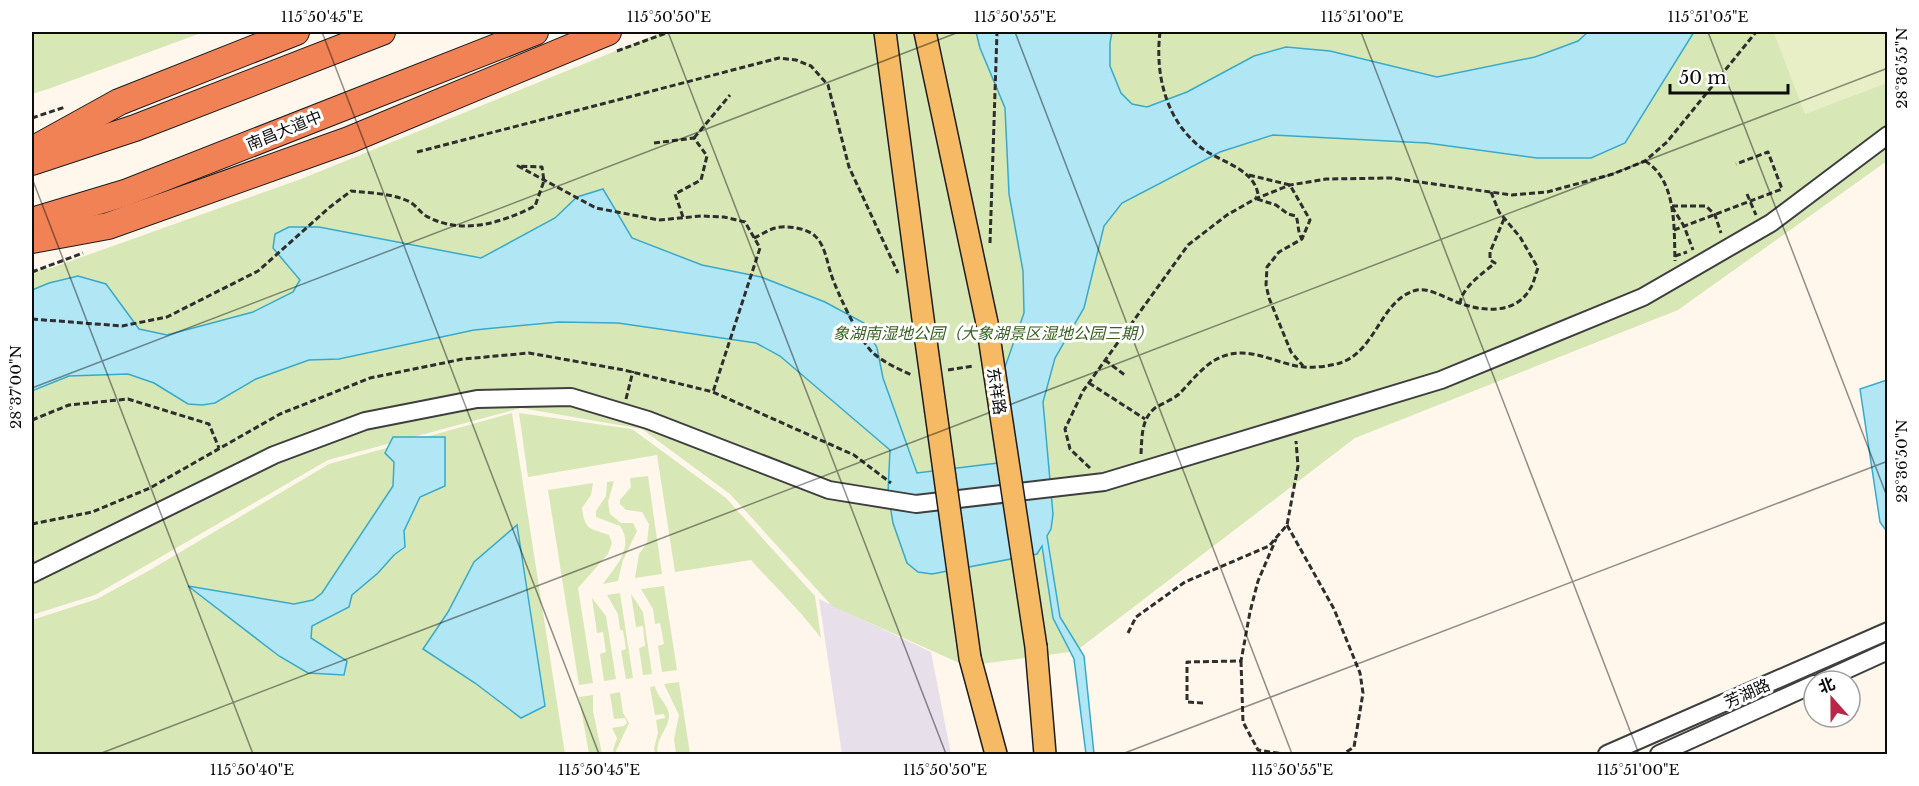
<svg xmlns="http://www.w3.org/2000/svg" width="1919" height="786" viewBox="0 0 1919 786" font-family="'Libre Baskerville','Noto Sans SC',serif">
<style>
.industrial{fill:#e7e0eb}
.green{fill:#d8e7b6}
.pitch{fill:#e8efc7}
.water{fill:#b1e7f5;stroke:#39a9ca;stroke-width:1.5}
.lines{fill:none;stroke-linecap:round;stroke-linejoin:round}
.minor-casing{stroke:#3f3f3f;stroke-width:20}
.major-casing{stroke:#1d1d1d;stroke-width:24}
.highway-casing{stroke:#1d1d1d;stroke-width:28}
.path{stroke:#2e2e2e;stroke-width:3;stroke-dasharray:6 3;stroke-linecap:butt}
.minor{stroke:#fff;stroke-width:16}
.major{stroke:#f6b964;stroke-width:21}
.highway{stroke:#f18256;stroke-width:26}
.major-bridge-casing{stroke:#1d1d1d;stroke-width:24;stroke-linecap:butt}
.major-bridge{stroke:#f6b964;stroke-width:21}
.ticks{fill:none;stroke:#0c0c0c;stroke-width:1.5;stroke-opacity:0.45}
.labels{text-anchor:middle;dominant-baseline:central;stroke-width:6;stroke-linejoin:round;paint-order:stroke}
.street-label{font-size:16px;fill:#0c0c0c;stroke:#fff}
.park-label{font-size:16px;font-style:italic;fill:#38611e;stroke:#fff}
.neatline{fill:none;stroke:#0c0c0c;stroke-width:2}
.ticks-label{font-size:15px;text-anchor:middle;fill:#0c0c0c}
</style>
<rect width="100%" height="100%" fill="#fff7eb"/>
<!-- industrial -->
<polygon class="industrial" points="819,599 931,652 951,754 842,754"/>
<!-- green -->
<g class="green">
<polygon points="32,32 204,32 51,88 32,94"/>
<polygon points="662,32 1887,32 1887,161 1678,310 1355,438 1076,651 966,666 832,606 730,494 642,429 521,408 328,460 95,595 32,615 32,271 51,268 301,179"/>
<polygon points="512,413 565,754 32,754 32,620 97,599 150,570 329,464"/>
<path d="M519 413 632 429 726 498 815 596 821 638C800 610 774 586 751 560L675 572 657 455 528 477Z"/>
<polygon points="648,476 662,574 635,578 639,554 647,543 649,524 642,512 626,510 620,504 620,500 631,487 630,478"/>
<path d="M614 481 608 502 610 514 621 523H633L637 531 623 560 618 581 603 584C615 567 635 547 620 526L596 517V511L606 496 607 482Z"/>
<path d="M593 483 591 495 582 508C585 531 590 528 609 535L612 543 608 554 578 588 593 683 579 685 548 490Z"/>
<polygon points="664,586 677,670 662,672 658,646 664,644 660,623 655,624 653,609 641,589"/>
<polygon points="620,593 633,678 626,679 621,651 626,649 623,630 620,630 618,614 607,595"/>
<polygon points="631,594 643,612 652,674 643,675 639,648 645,646 643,626 636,627"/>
<polygon points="592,598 606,616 616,679 604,681 600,654 606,652 603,632 597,633"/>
<polygon points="679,682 690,754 676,754 674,739 679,715 664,684"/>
<path d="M655 686C657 698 670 705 669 717 667 731 655 740 658 754H655L654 748 658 733 656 720 665 718 664 714 655 715 650 687Z"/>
<polygon points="620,692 623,713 629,723 616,751 617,754 614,754 613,750 617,738 612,728 624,726 627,723 625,718 614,719 610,694"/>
<polygon points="593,695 593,711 602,754 589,754 579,697"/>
</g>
<!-- pitch -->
<polygon class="pitch" points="1779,32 1887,32 1887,83 1805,114 1774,33"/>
<!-- water -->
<g class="water">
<polygon points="976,32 1112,32 1110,43 1110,66 1121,93 1132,104 1147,107 1187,92 1254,56 1286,47 1330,51 1437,77 1535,57 1578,41 1588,32 1694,32 1625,143 1591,158 1537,158 1427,143 1273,135 1220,152 1122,203 1104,226 1084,308 1055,358 1043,402 1053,514 1051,529 1047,536 1060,617 1084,656 1094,754 1086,754 1074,659 1053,618 1042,546 1037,554 932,574 918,572 907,563 893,523 888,493 890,450 780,356 756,343 618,323 559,322 474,330 339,359 309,360 256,379 215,403 202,405 188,404 154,383 128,374 69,376 32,391 32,290 49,283 78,276 106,284 139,329 167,335 253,312 293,292 300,280 273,248 275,234 289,227 319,227 481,258 555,218 577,197 603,189 632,238 702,265 761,277 825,302 864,323 877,348 883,378 917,473 1014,461 1005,367 1024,313 1023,271 1009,194 1005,108 980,48"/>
<polygon points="1887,380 1888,380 1887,532 1880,522 1860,389"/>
<polygon points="393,437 445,437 445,486 420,497 404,531 405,547 394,555 378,573 352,595 349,607 312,626 311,638 347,661 344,675 308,673 279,656 188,586 294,604 313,600 322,593 393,486 394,462 385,453"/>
<polygon points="517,525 545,706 521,718 475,683 423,649 448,612 474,562"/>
</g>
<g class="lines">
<defs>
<g id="minor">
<polyline points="32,574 274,455 365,421 477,399 571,397 648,420 829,490 916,504 1104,482 1441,380 1643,297 1771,223 1888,135"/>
<polyline points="1822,681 1888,651"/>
<polyline points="1607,754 1888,631"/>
<polyline points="1659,754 1814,684"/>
</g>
<g id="major">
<polyline points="885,32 925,334"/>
<polyline points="925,32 987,323"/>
<polyline points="1036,647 1045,754"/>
<polyline points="970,658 996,754"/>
</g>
<g id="highway">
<polyline points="34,149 119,102 296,32"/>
<polyline points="32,162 135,128 382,32"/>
<polyline points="32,221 125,193 535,32"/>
<polyline points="32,240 108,226 349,140 608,32"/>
</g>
</defs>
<!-- minor casing -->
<use href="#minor" class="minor-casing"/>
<!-- major casing -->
<use href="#major" class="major-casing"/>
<!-- highway casing -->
<use href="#highway" class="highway-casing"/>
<!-- path -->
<g class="path">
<path d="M1160 32C1155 73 1165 118 1199 146 1218 162 1253 167 1258 194L1256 197"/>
<polyline points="617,51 669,32"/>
<polyline points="32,118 65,107"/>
<polyline points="694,138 730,95"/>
<polyline points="654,143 694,138 707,156 701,180 675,194 683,217"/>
<polyline points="417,152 779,58 796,60 811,66 828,85 849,167 898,273"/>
<path d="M1645 161C1677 180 1674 229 1675 261"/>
<polyline points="1249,175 1290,185 1310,220 1302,239 1279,252 1267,267 1266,285 1269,298 1291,352 1303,366"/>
<polyline points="1747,194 1756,215"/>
<path d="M1257 199 1276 205 1288 214 1296 216C1299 224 1297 231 1302 239"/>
<polyline points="1672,206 1706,206 1715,215 1721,233"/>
<polyline points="1672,207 1684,226 1693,250"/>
<polyline points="1674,230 1782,189 1768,152 1736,164"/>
<path d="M754 238C761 235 768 230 775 228 786 225 807 228 815 236 825 245 827 262 831 274 837 292 859 339 872 352 883 362 898 369 912 375"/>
<polyline points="990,243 997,32"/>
<polyline points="1675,256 1687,252"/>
<polyline points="32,272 83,253"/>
<path d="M1460 304C1461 288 1483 273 1495 263L1490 260V252L1504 219"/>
<path d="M32 319 122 326 167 317 258 271 330 207 351 191C370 193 392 193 410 202 417 206 421 214 428 217 463 235 501 223 535 206L544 181 542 167 518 166 596 208 659 220 701 216 724 217 745 222 760 248 713 392"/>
<polyline points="1105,360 1126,376"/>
<polyline points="948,370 973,366"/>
<polyline points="1089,383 1145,419"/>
<polyline points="626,399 633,371"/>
<polyline points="32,420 69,405 128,399 209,424 219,448"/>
<path d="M1141 454C1142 438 1141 419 1155 408 1163 403 1172 400 1179 394 1190 383 1201 368 1215 360 1247 342 1273 364 1304 367 1314 368 1330 366 1340 363 1377 351 1380 299 1417 290 1428 288 1442 296 1452 300 1476 311 1514 317 1530 289 1534 283 1535 275 1538 268L1520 237 1499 212 1491 192"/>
<polyline points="1090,468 1070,449 1065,429 1083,391 1188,245 1227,215 1255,199 1290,185 1326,179 1391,178 1512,195 1547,192 1613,174 1645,161 1667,142 1756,32"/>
<polyline points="32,524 92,512 150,488 280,414 370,378 463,359 529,353 624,370 713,392 854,455 891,483"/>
<polyline points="1287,525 1334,609 1360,673 1363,693 1354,747 1343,754"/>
<polyline points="1128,633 1136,617 1185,582 1269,546 1287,525 1298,466 1296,441"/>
<polyline points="1241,661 1243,722 1258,750 1283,754"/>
<polyline points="1203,703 1187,702 1187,662 1241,661 1250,612 1258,581 1276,539"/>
</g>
<!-- minor -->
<use href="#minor" class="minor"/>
<!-- major -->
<use href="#major" class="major"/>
<!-- highway -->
<use href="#highway" class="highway"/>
<defs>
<g id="major-bridge">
<polyline points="987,323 1036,647"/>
<polyline points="925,334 970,658"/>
</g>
</defs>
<!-- major-bridge casing -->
<use href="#major-bridge" class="major-bridge-casing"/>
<!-- major-bridge -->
<use href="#major-bridge" class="major-bridge"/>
</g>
<!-- ticks -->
<path class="ticks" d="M322 32 599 754M668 32 946 754M1015 32 1292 754M1361 32 1639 754M1708 32 1888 499M32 178 253 754M32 388 959 32M99 754 1888 68M1122 754 1888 461"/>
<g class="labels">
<!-- street labels -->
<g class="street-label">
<text transform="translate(284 130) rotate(-22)">南昌大道中</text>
<text transform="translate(997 391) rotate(81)">东祥路</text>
<text transform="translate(1747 693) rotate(-24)">芳湖路</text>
</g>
<!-- park labels -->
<g class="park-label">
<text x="993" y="333">象湖南湿地公园（大象湖景区湿地公园三期）</text>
</g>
</g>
<!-- border -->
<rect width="1919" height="786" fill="none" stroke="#ffffff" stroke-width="66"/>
<!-- north arrow -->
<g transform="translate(1832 699) rotate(339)"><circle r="28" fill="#ffffff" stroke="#9e9e9e" stroke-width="1.5"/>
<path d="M0-4.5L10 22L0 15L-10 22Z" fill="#b82747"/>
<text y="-9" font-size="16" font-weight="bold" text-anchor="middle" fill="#0c0c0c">北</text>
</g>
<!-- scale -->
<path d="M1670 84v9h118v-9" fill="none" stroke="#0c0c0c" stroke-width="3"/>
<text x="1679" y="84" font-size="18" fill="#0c0c0c" stroke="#ffffff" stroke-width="4.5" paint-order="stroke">50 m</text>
<rect x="33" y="33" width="1853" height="720" class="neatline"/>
<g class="ticks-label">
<text x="322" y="22">115°50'45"E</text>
<text x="669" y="22">115°50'50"E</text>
<text x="1015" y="22">115°50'55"E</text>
<text x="1362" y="22">115°51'00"E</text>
<text x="1708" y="22">115°51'05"E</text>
<text transform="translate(1902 68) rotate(-90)" y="5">28°36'55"N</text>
<text transform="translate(16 387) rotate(-90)" y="5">28°37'00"N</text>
<text transform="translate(1902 461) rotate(-90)" y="5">28°36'50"N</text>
<text x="252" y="775">115°50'40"E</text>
<text x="599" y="775">115°50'45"E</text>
<text x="945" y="775">115°50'50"E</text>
<text x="1292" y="775">115°50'55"E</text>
<text x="1638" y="775">115°51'00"E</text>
</g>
</svg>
